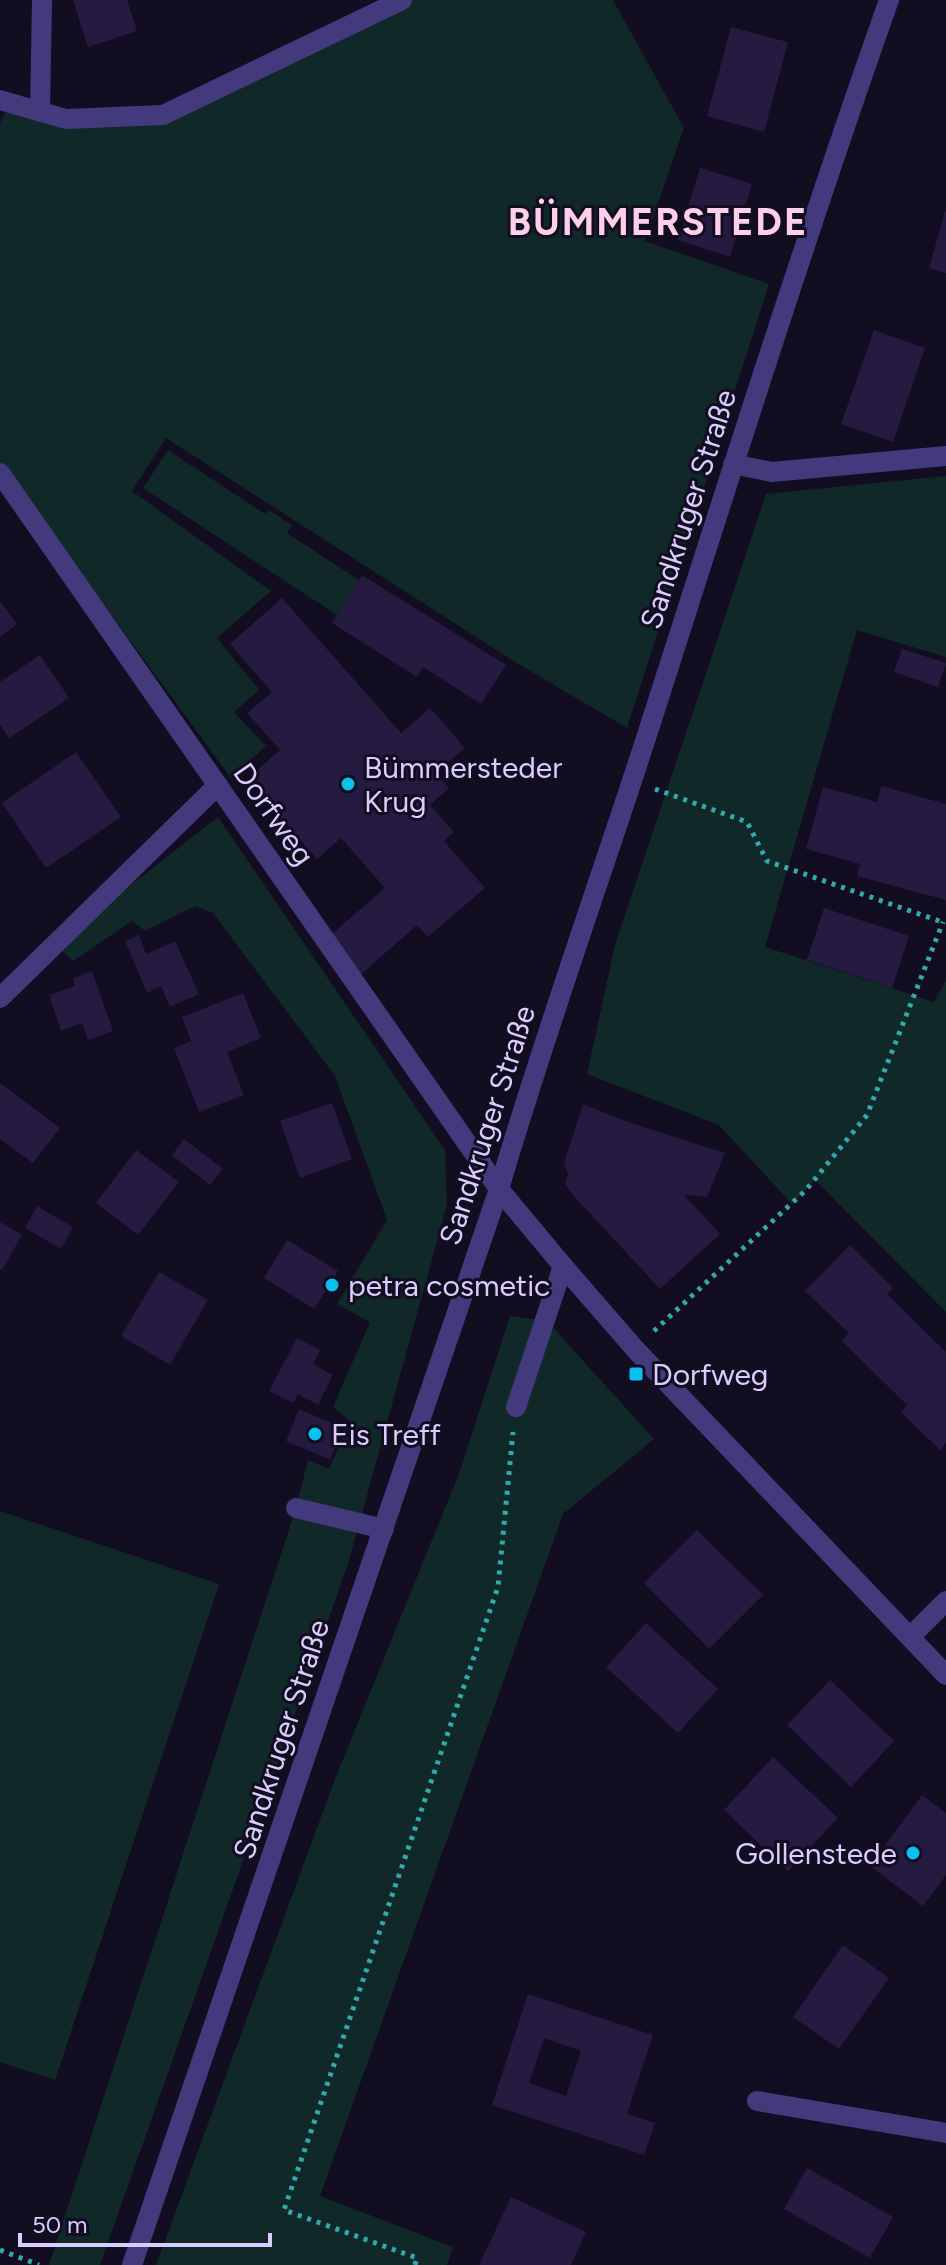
<svg xmlns="http://www.w3.org/2000/svg" width="946" height="2265" viewBox="0 0 946 2265" font-family="Figtree,sans-serif">
<style>
.green{fill:#112829}
.building{fill:#251a40;fill-rule:evenodd}
.lines{fill:none;stroke-linecap:round;stroke-linejoin:round}
.path{stroke:#31a9ad;stroke-width:5;stroke-dasharray:4 6;stroke-linecap:butt}
.minor{stroke:#433a7d;stroke-width:20}
.poi-dot{fill:#08c1ef;stroke:#120d20;stroke-width:3}
.labels{text-anchor:middle;dominant-baseline:central;stroke-width:6;stroke-linejoin:round;paint-order:stroke}
.street-label{font-size:30px;fill:#d8cdfd;stroke:#120d20}
.poi-label{font-size:30px;fill:#d8cdfd;stroke:#120d20;text-anchor:start}
.district-label{font-size:38px;font-weight:bold;letter-spacing:2px;fill:#fdcfe8;stroke:#120d20}
</style>
<rect width="100%" height="100%" fill="#120d20"/>
<!-- green -->
<g class="green">
<polygon points="402,0 613,0 684,128 645,241 769,284 627,728 515,662 166,438 132,491 271,591 217,638 259,690 234,712 266,746 231,778 0,463 0,123 6,111 163,115"/>
<polygon points="168,450 265,514 269,510 292,525 287,533 359,580 337,615 143,488"/>
<polygon points="946,476 946,657 857,630 765,947 934,1002 946,981 946,1312 815,1180 792,1204 719,1125 587,1074 615,945 766,494"/>
<polygon points="218,817 445,1150 447,1205 348,1564 100,2265 49,2265 296,1508 308,1460 329,1469 350,1421 333,1407 370,1322 337,1304 387,1220 335,1076 213,913 195,906 145,931 132,921 73,961 55,944"/>
<polygon points="510,1316 547,1321 654,1439 563,1514 320,2196 453,2247 447,2265 156,2265 335,1779 460,1471"/>
<polygon points="0,1511 219,1584 55,2080 0,2062"/>
</g>
<!-- building -->
<g class="building">
<polygon points="73,0 127,0 137,31 88,47"/>
<polygon points="731,27 788,42 764,132 707,116"/>
<polygon points="700,168 752,184 730,257 678,240"/>
<polygon points="945,212 946,212 946,273 929,268"/>
<polygon points="874,330 925,348 893,442 841,424"/>
<polygon points="362,575 506,665 481,704 423,667 417,677 332,623"/>
<polygon points="282,598 401,733 430,708 465,748 436,773 449,788 430,805 454,832 444,841 485,888 428,937 417,925 358,977 326,939 385,888 341,838 317,859 247,779 280,750 247,713 272,692 230,644"/>
<polygon points="0,601 17,624 0,637"/>
<polygon points="902,649 946,663 938,687 894,672"/>
<polygon points="40,655 69,698 9,738 0,725 0,682"/>
<polygon points="76,752 121,817 46,868 2,803"/>
<polygon points="881,786 946,804 946,900 857,876 860,864 806,849 823,787 877,802"/>
<polygon points="824,908 909,936 892,988 807,960"/>
<polygon points="139,935 146,954 175,941 199,994 170,1007 161,986 147,993 125,941"/>
<polygon points="92,971 113,1031 88,1040 82,1023 61,1031 49,995 75,986 73,978"/>
<polygon points="243,993 261,1038 227,1052 244,1095 199,1112 174,1048 191,1041 182,1017"/>
<polygon points="0,1083 60,1128 33,1163 0,1139"/>
<polygon points="332,1103 352,1159 300,1178 280,1121"/>
<polygon points="583,1104 625,1121 725,1153 707,1197 684,1195 720,1234 660,1289 573,1195 565,1184 568,1174 564,1163"/>
<polygon points="184,1139 223,1169 210,1185 172,1155"/>
<polygon points="136,1150 179,1182 138,1235 96,1203"/>
<polygon points="37,1206 73,1227 61,1249 25,1228"/>
<polygon points="0,1222 22,1235 2,1270 0,1269"/>
<polygon points="287,1240 338,1271 314,1309 264,1278"/>
<polygon points="850,1245 893,1288 887,1294 946,1352 946,1443 940,1450 901,1412 907,1405 842,1341 849,1333 805,1291"/>
<polygon points="159,1272 208,1300 170,1365 121,1336"/>
<polygon points="297,1338 320,1350 313,1364 333,1375 318,1405 298,1394 293,1403 269,1391"/>
<polygon points="299,1409 343,1428 330,1460 286,1441"/>
<polygon points="697,1530 763,1595 709,1649 644,1583"/>
<polygon points="646,1623 718,1689 678,1733 606,1667"/>
<polygon points="830,1680 894,1741 851,1787 787,1725"/>
<polygon points="773,1757 838,1818 788,1871 724,1810"/>
<polygon points="922,1795 946,1813 946,1875 923,1906 870,1866"/>
<polygon points="843,1945 889,1978 839,2049 793,2017"/>
<path d="M528 1994 653 2035 627 2114 655 2123 644 2155 492 2105ZM544 2038 581 2051 566 2096 529 2083Z"/>
<polygon points="807,2168 893,2217 870,2258 784,2209"/>
<polygon points="511,2197 586,2232 571,2265 479,2265"/>
</g>
<g class="lines">
<!-- path -->
<g class="path">
<polyline points="655,789 747,822 767,861 945,923"/>
<polyline points="654,1331 806,1190 867,1115 943,922"/>
<polyline points="0,2250 39,2265"/>
<polyline points="415,2265 417,2258 284,2210 498,1587 513,1432"/>
</g>
<!-- minor -->
<g class="minor">
<polyline points="0,100 66,119 163,115 402,0"/>
<polyline points="40,112 42,0"/>
<polyline points="733,464 772,472 946,456"/>
<polyline points="0,473 499,1189 563,1266 635,1349 946,1675"/>
<polyline points="0,998 218,785"/>
<polyline points="516,1407 563,1266"/>
<polyline points="296,1508 384,1529"/>
<polyline points="910,1637 946,1601"/>
<polyline points="757,2101 946,2133"/>
<path d="M132 2265 499 1189C544 1036 598 886 647 735 726 489 803 243 889 0"/>
</g>
</g>
<!-- markers -->
<g class="poi-dot">
<circle cx="348" cy="784" r="8"/>
<circle cx="332" cy="1285" r="8"/>
<rect x="628" y="1366" width="16" height="16" rx="4"/>
<circle cx="315" cy="1434" r="8"/>
<circle cx="913" cy="1853" r="8"/>
</g>
<g class="labels">
<!-- street labels -->
<g class="street-label">
<text transform="translate(688 509) rotate(-72)">Sandkruger Straße</text>
<text transform="translate(274 814) rotate(55)">Dorfweg</text>
<text transform="translate(487 1125) rotate(-72)">Sandkruger Straße</text>
<text transform="translate(281 1739) rotate(-72)">Sandkruger Straße</text>
</g>
<!-- poi labels -->
<g class="poi-label">
<text x="364" y="767">Bümmersteder<tspan x="364" dy="34">Krug</tspan></text>
<text x="348" y="1285">petra cosmetic</text>
<text x="652" y="1374">Dorfweg</text>
<text x="331" y="1434">Eis Treff</text>
<text x="897" y="1853" text-anchor="end">Gollenstede</text>
</g>
<!-- district labels -->
<g class="district-label">
<text x="658" y="222">BÜMMERSTEDE</text>
</g>
</g>
<!-- scale -->
<path d="M20 2233v12h250v-12" fill="none" stroke="#d8cdfd" stroke-width="4"/>
<text x="32" y="2233" font-size="24" fill="#d8cdfd" stroke="#120d20" stroke-width="6" paint-order="stroke">50 m</text>
</svg>
